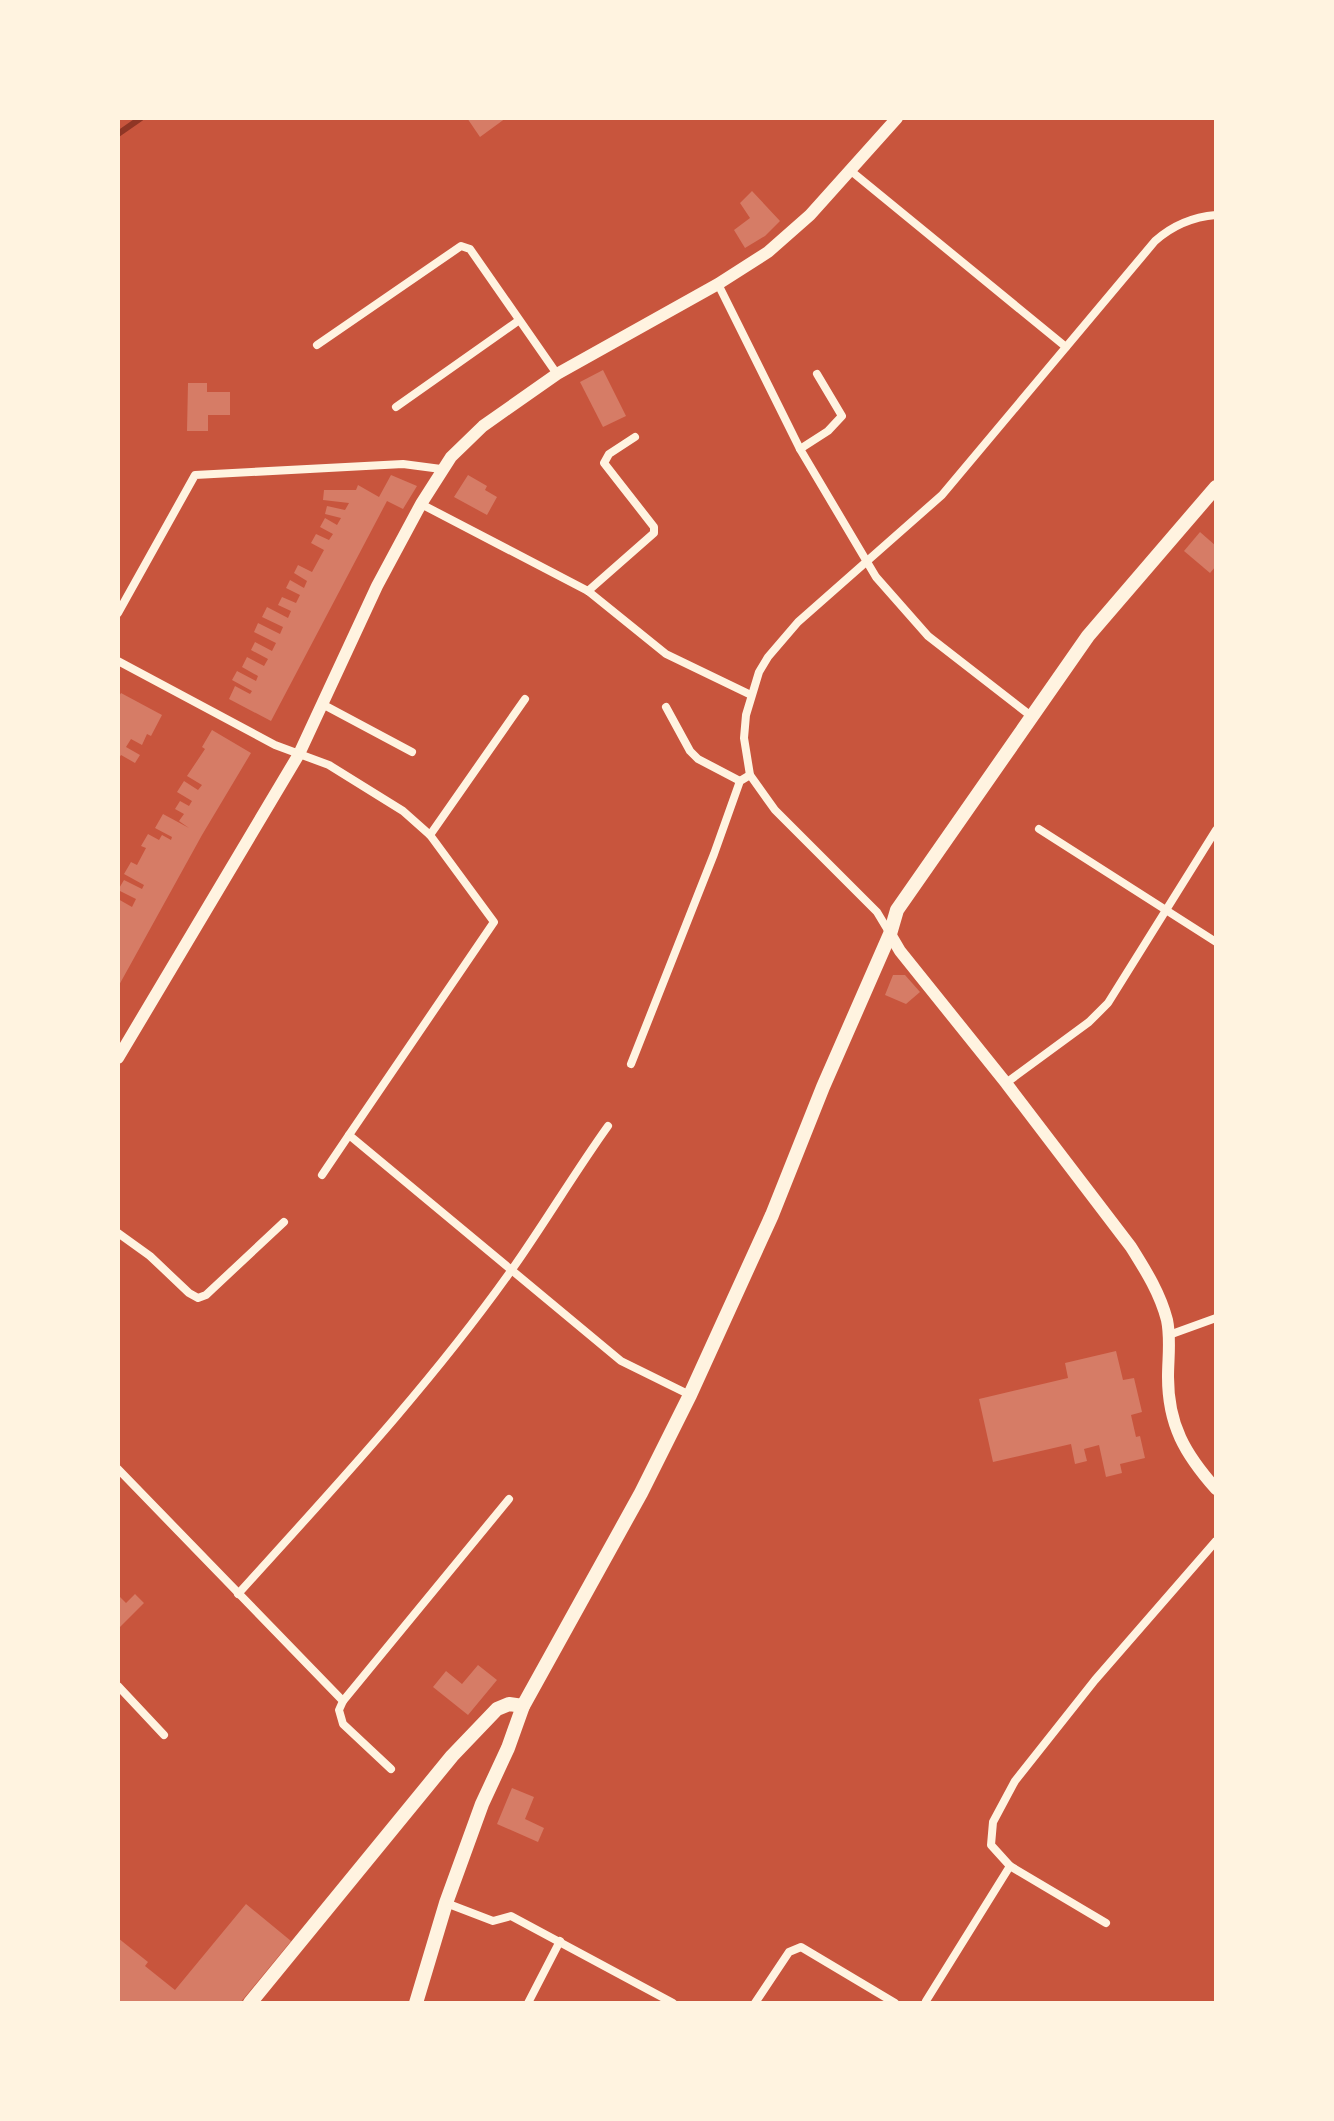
<svg xmlns="http://www.w3.org/2000/svg" width="1334" height="2121" viewBox="0 0 1334 2121" font-family="Arial,sans-serif">
<style>
.lines{fill:none;stroke-linecap:round;stroke-linejoin:round}
.stream{stroke:#8f3625;stroke-width:6}
.building{fill:#d67c66}
.minor{stroke:#fff3e0;stroke-width:8}
.tertiary{stroke:#fff3e0;stroke-width:12}
.secondary{stroke:#fff3e0;stroke-width:14}
</style>
<rect width="100%" height="100%" fill="#c8553d"/>
<g class="lines">
<!-- stream -->
<polyline class="stream" points="118,134 141,118"/>
</g>
<!-- building -->
<g class="building">
<polygon points="467,118 506,118 480,137"/>
<polygon points="752,191 780,221 765,236 745,248 734,230 750,218 740,203"/>
<polygon points="603,370 626,416 603,427 580,382"/>
<polygon points="188,383 207,383 207,392 230,392 230,415 208,415 208,431 187,431"/>
<polygon points="391,475 417,486 403,509 387,501 271,721 229,699 235,686 250,694 252,691 232,680 237,671 256,681 258,676 242,667 247,657 264,666 268,659 251,650 255,642 272,651 276,643 254,632 258,623 280,634 283,627 262,617 267,607 288,618 291,611 278,605 282,597 296,603 300,595 286,588 290,580 304,588 307,581 294,573 298,565 312,572 324,550 311,543 316,534 329,540 333,534 320,527 325,518 337,525 341,518 325,514 327,506 345,510 349,503 323,500 324,490 356,490 358,485 379,497"/>
<polygon points="468,475 487,486 485,490 497,497 487,515 454,497"/>
<polygon points="1200,532 1216,546 1216,566 1210,573 1184,551"/>
<polygon points="121,693 162,715 151,736 147,734 142,745 131,739 126,747 140,755 135,763 121,755 118,760 118,698"/>
<polygon points="212,730 251,753 202,835 118,987 118,899 132,907 136,899 118,890 124,880 142,889 144,885 124,874 131,862 137,865 146,848 141,846 148,834 159,840 162,835 171,840 172,837 155,828 163,814 189,828 179,821 184,814 175,809 180,801 189,806 192,801 177,792 184,781 198,790 202,785 187,776 205,749 202,747"/>
<polygon points="893,975 905,975 920,992 906,1004 885,995"/>
<polygon points="1116,1351 1123,1380 1134,1378 1142,1412 1131,1415 1136,1437 1140,1436 1145,1458 1120,1464 1122,1473 1106,1477 1099,1445 1084,1449 1087,1461 1075,1464 1071,1444 993,1462 979,1399 1068,1378 1065,1363"/>
<polygon points="135,1594 144,1603 118,1629 118,1595 126,1603"/>
<polygon points="478,1665 497,1680 468,1715 433,1687 446,1671 462,1684"/>
<polygon points="512,1788 534,1797 525,1819 544,1828 538,1842 497,1824"/>
<polygon points="246,1904 291,1941 240,2003 118,2003 118,1938 148,1962 145,1966 175,1990"/>
</g>
<g class="lines">
<!-- minor -->
<g class="minor">
<polyline points="851,171 1066,347"/>
<polyline points="718,284 800,449 876,577 928,636 1031,716"/>
<polyline points="317,345 461,246 470,249 557,374"/>
<polyline points="396,407 518,321"/>
<polyline points="800,449 828,431 842,416 817,374"/>
<polyline points="421,504 588,591 666,654 751,695"/>
<polyline points="588,591 654,533 654,527 604,463 609,454 635,437"/>
<polyline points="118,613 195,475 403,464 441,469"/>
<polyline points="118,661 275,745 329,765 403,811 430,835 494,922 349,1135 621,1361 690,1395"/>
<polyline points="324,705 412,752"/>
<polyline points="666,707 690,751 698,759 740,781"/>
<polyline points="1039,829 1216,942"/>
<polyline points="430,835 525,699"/>
<path d="M889 932 877 912 775 810 750 775 744 738 746 715 759 672 768 657 798 622 942 495 1155 241C1173 225 1192 217 1216 215"/>
<polyline points="631,1064 714,854 740,781 750,775"/>
<polyline points="1006,1083 1089,1022 1108,1003 1216,830"/>
<polyline points="322,1175 349,1135"/>
<polyline points="118,1233 150,1256 189,1293 198,1298 206,1295 284,1222"/>
<polyline points="1169,1335 1216,1318"/>
<polyline points="118,1469 343,1701 339,1710 343,1724 391,1769"/>
<path d="M238 1594C333 1489 431 1384 513 1268 546 1221 575 1172 608 1126"/>
<polyline points="118,1686 164,1735"/>
<polyline points="343,1701 509,1499"/>
<polyline points="1010,1866 1106,1923"/>
<polyline points="446,1903 493,1921 511,1916 673,2003"/>
<polyline points="926,2001 1010,1866 991,1845 993,1822 1015,1781 1095,1680 1216,1541"/>
<polyline points="528,2003 560,1941"/>
<polyline points="755,2003 789,1952 801,1947 895,2003"/>
</g>
<!-- tertiary -->
<g class="tertiary">
<path d="M890 934 900 951 1006 1083 1131 1247C1146 1271 1160 1293 1167 1320 1171 1339 1168 1358 1168 1377 1168 1425 1185 1454 1216 1489"/>
<polyline points="118,1058 299,754 377,586 421,504 451,457 483,426 557,374 718,284 768,252 810,215 897,118"/>
</g>
<!-- secondary -->
<g class="secondary">
<polyline points="250,2003 452,1756 497,1709 509,1704 523,1706"/>
<polyline points="416,2003 446,1903 482,1804 508,1748 523,1706 641,1493 690,1395 772,1215 823,1087 890,934 897,910 1088,636 1216,487"/>
</g>
</g>
<!-- border -->
<rect width="1334" height="2121" fill="none" stroke="#fff3e0" stroke-width="240"/>
</svg>
